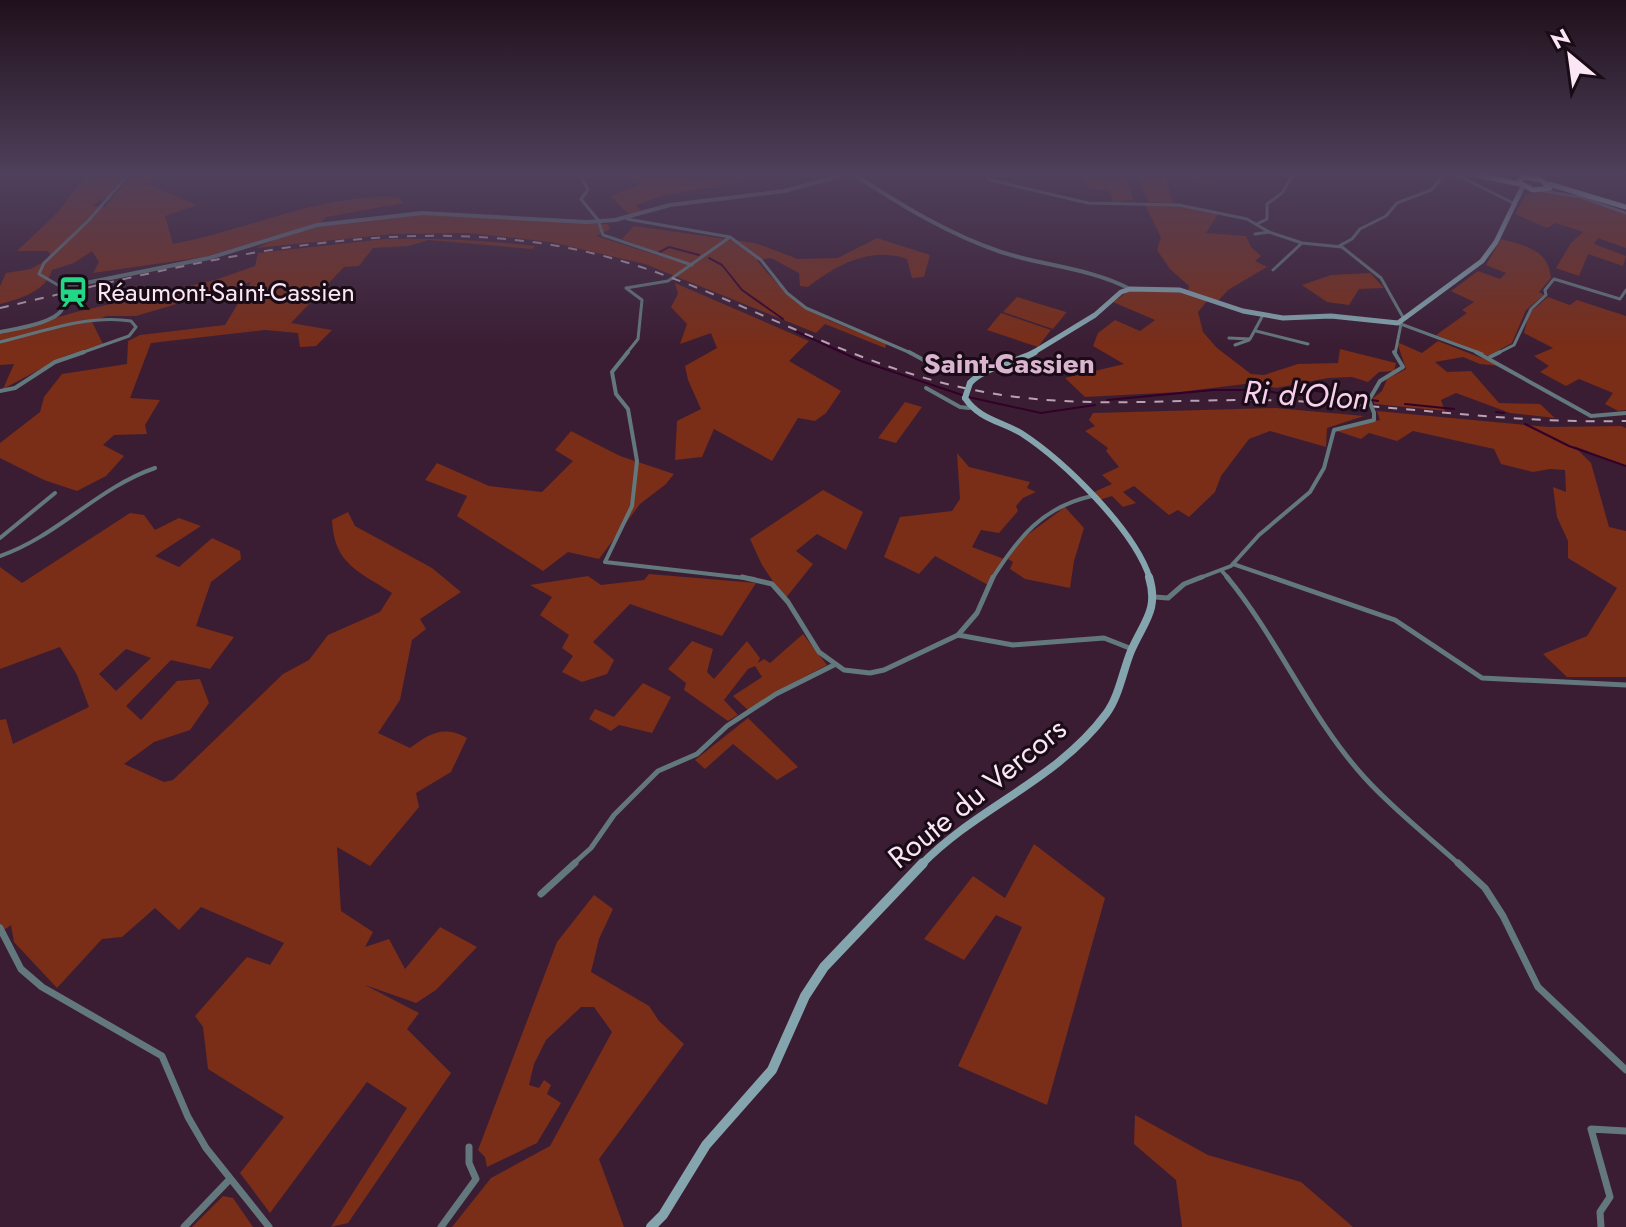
<svg xmlns="http://www.w3.org/2000/svg" width="1626" height="1227" viewBox="0 0 1626 1227" font-family="Jost,sans-serif">
<style>
.green{fill:#7a2d17;fill-rule:evenodd}
.lines{fill:none;stroke-linecap:round;stroke-linejoin:round}
.stream{stroke:#320129;stroke-width:2}
.minor-far3{stroke:#63787d;stroke-width:3}
.minor-far2{stroke:#63787d;stroke-width:4}
.minor-far1{stroke:#63787d;stroke-width:5}
.minor{stroke:#63787d;stroke-width:7}
.tertiary{stroke:#63787d;stroke-width:4}
.secondary-far3{stroke:#84a5ae;stroke-width:5}
.secondary-far2{stroke:#84a5ae;stroke-width:6}
.secondary-far1{stroke:#84a5ae;stroke-width:8}
.secondary{stroke:#84a5ae;stroke-width:10}
.primary{stroke:#9dc8d4;stroke-width:5}
.rail{stroke:#b9a2b3;stroke-width:2;stroke-dasharray:9 9;stroke-linecap:butt}
.minor-bridge{stroke:#63787d;stroke-width:4}
.secondary-bridge{stroke:#84a5ae;stroke-width:6}
.labels{text-anchor:middle;dominant-baseline:central;stroke-width:6;stroke-linejoin:round;paint-order:stroke}
.far-poi-label{font-size:26px;fill:#fae6f4;stroke:#190c16;text-anchor:start}
.far-quarter-label{font-size:28px;font-weight:bold;fill:#dbb5d0;stroke:#190c16}
.street-label{font-size:30px;fill:#fae6f4;stroke:#190c16}
.water-label{font-size:32px;font-style:italic;fill:#f8cfec;stroke:#190c16}
</style>
<rect width="100%" height="100%" fill="#3a1d33"/>
<!-- green -->
<g class="green">
<path d="M86 175H124L108 196 91 206 105 207 131 175H159L144 183 197 205 165 216 173 244C248 230 319 194 398 197L404 203 326 217 320 223 204 257 93 273 99 262 92 251 74 263 52 270C46 291 20 299 0 304V286L6 273 31 269 52 257 48 251H17L57 213Z"/>
<polygon points="621,175 738,175 743,182 664,195 636,205 642,212 631,216 610,196 639,185"/>
<polygon points="1080,175 1115,179 1114,175 1126,175 1133,200 1113,202 1110,190 1090,189"/>
<polygon points="1135,175 1201,175 1214,181 1208,187 1184,177 1165,176 1173,203 1149,202"/>
<polygon points="1537,192 1577,197 1626,214 1626,248 1598,238 1594,244 1626,256 1623,266 1588,254 1579,276 1556,268 1571,243 1583,232 1556,223 1547,228 1515,214 1526,195"/>
<polygon points="1145,205 1172,205 1218,214 1206,233 1246,236 1251,247 1261,256 1255,261 1267,267 1228,290 1218,301 1188,290 1189,286 1170,269 1157,250 1161,237"/>
<path d="M438 214 608 224 610 229 596 236 682 263 622 239 634 226 755 243 798 259 838 258 877 238 930 255 924 277 912 278 907 259C871 246 836 265 808 287L800 286 799 273 771 258 757 260C800 314 825 319 887 343L885 348 825 324 816 333 645 264 551 242 468 233 393 234 256 248C311 221 377 217 438 214Z"/>
<path d="M384 239C435 238 484 240 535 246L532 249 428 240 409 246 373 248 359 266 344 267 291 323 332 330 316 346 300 347 298 333 265 330 151 343 130 398 160 400 145 425 147 434 114 435 103 445 124 456 106 476 77 491 44 480 0 458V443L40 412 44 397 62 374 127 364 128 341 140 335 225 325 251 282 136 316H107L92 322 103 344 65 356 3 389 14 364 0 365V334L76 312 215 280 255 266 258 253Z"/>
<path d="M1501 239C1526 246 1548 249 1551 278L1539 292 1544 295 1526 310 1512 343 1488 356 1436 335 1467 313 1462 310 1474 302 1451 291 1478 271 1500 279 1506 273 1486 265Z"/>
<polygon points="1370,273 1384,288 1359,289 1349,305 1327,302 1302,285 1331,275"/>
<polygon points="675,283 809,341 789,361 841,391 826,413 815,421 798,418 772,461 714,429 702,457 675,460 677,421 701,409 688,380 685,366 717,348 711,333 680,344 687,324 671,307 678,294"/>
<polygon points="1150,289 1180,292 1207,301 1198,312 1203,332 1217,348 1251,374 1264,375 1298,364 1338,363 1340,349 1396,363 1394,371 1379,372 1368,382 1352,377 1328,378 1276,388 1253,383 1180,392 1085,397 1065,378 1124,364 1093,346 1098,333 1115,320 1140,331 1155,320 1113,302 1127,292"/>
<polygon points="1017,297 1066,312 1066,313 1053,329 1003,312"/>
<polygon points="1548,297 1570,305 1577,300 1626,316 1626,410 1618,411 1605,404 1613,393 1579,379 1566,386 1540,372 1549,366 1534,356 1553,348 1524,333 1529,313"/>
<polygon points="1001,313 1051,330 1038,347 987,330"/>
<polygon points="1438,341 1502,366 1480,364 1463,357 1435,362 1447,372 1471,371 1499,403 1540,404 1555,418 1510,413 1456,393 1441,400 1445,411 1375,404 1372,399 1382,391 1387,379 1406,369 1397,342 1422,353"/>
<polygon points="905,402 922,407 896,443 878,438"/>
<polygon points="1276,408 1364,416 1327,428 1326,447 1270,431 1249,439 1221,476 1215,492 1189,517 1178,510 1169,515 1134,486 1123,492 1136,503 1123,507 1112,496 1099,500 1094,492 1112,484 1102,475 1119,467 1106,451 1108,448 1085,431 1095,426 1089,420 1093,413"/>
<polygon points="1377,411 1548,427 1621,426 1626,428 1626,466 1574,446 1591,463 1609,527 1626,531 1626,677 1567,677 1543,654 1587,636 1617,588 1568,558 1568,541 1557,517 1553,487 1566,492 1565,470 1550,469 1533,472 1501,464 1494,449 1413,431 1397,441 1369,433 1361,439 1337,431 1344,426 1380,420"/>
<polygon points="571,431 620,456 674,474 666,484 640,504 599,559 568,552 543,571 457,516 467,496 425,480 437,463 489,486 542,492 573,461 555,450"/>
<polygon points="957,453 969,467 1030,482 1027,488 1036,492 1023,498 1016,506 1018,511 999,533 981,530 972,547 1004,559 988,585 935,556 919,574 884,557 900,517 952,511 960,499"/>
<polygon points="823,490 863,512 846,550 817,534 796,551 813,564 785,599 762,565 750,539"/>
<polygon points="1065,507 1084,528 1074,561 1070,588 1025,579 1010,569 1013,562 1008,559 1019,541"/>
<path d="M348 512 355 526 432 568 461 592 420 619 426 629 412 640 400 700 378 733 410 748C430 733 444 725 467 738L451 772 416 793 419 807 370 866 337 847 341 911 373 932 365 947 389 939 405 969 440 927 477 947 436 990 416 1003 365 985 419 1013 407 1029 451 1073 348 1223 331 1227 407 1108 367 1082 270 1213 240 1173 284 1117 208 1069 203 1027 195 1016 247 957 270 965 284 943 201 907 179 930 155 908 122 937 102 939 57 988 14 942 11 925 0 933V720L6 719 13 744 89 707 77 675 60 647 0 669V567L22 583 130 513 144 515 155 530 179 518 201 526 155 556 179 567 212 538 240 551 241 559 211 582 196 626 234 637 210 669 171 660 126 706 141 720 177 681 200 679 209 703 190 730 154 742 124 764 164 782 173 780 283 674 309 660 328 635 380 612 392 593C358 571 334 564 332 520ZM126 649 151 658 116 691 99 674Z"/>
<polygon points="649,574 756,583 722,636 630,604 593,642 614,660 607,674 582,682 562,672 573,656 562,648 569,635 540,615 552,597 530,585 588,576 601,585 644,580"/>
<polygon points="803,634 827,665 774,693 749,711 733,696 762,677 755,666 748,669 724,700 738,715 728,721 684,690 686,683 668,669 692,641 713,649 707,672 714,679 747,641 760,658 758,663 764,659 770,663"/>
<polygon points="643,683 671,697 652,733 619,725 611,731 589,719 595,709 614,717"/>
<polygon points="748,718 798,767 777,780 733,744 705,769 695,760"/>
<polygon points="1034,844 1105,898 1047,1105 958,1066 1022,927 996,915 964,960 924,939 973,876 1005,898"/>
<polygon points="594,895 613,909 599,939 591,972 649,1006 659,1021 684,1044 599,1159 624,1227 452,1227 491,1178 550,1146 612,1032 594,1007 581,1007 546,1040 534,1064 529,1085 539,1088 544,1080 551,1085 547,1094 561,1103 537,1143 487,1167 485,1157 478,1150 557,942"/>
<polygon points="1135,1115 1208,1155 1301,1182 1353,1227 1182,1227 1176,1180 1134,1144"/>
<polygon points="223,1196 233,1198 253,1227 192,1227"/>
</g>
<g class="lines">
<!-- stream -->
<g class="stream">
<polyline points="658,253 669,247 699,255"/>
<polyline points="709,258 722,265 742,290 783,319"/>
<polyline points="795,331 861,361 962,395"/>
<polyline points="968,397 1041,413 1095,405"/>
<polyline points="1107,400 1213,390 1263,390 1282,394 1305,389 1378,401"/>
<polyline points="1405,404 1454,409"/>
<polyline points="1496,412 1504,413"/>
<polyline points="1525,424 1569,446 1626,466"/>
</g>
<!-- minor-far3 -->
<g class="minor-far3">
<polyline points="580,175 588,190 581,199 598,220 603,235 692,265"/>
<polyline points="987,175 990,180 1088,203 1179,205 1247,219 1269,232 1302,243 1342,247 1381,278 1404,319"/>
<polyline points="1457,175 1515,204"/>
<polyline points="1543,191 1581,197 1626,213"/>
<polyline points="627,219 730,237 761,260 787,293 806,308 913,354"/>
<polyline points="1257,224 1267,219 1267,204 1282,193 1293,175"/>
<polyline points="1255,234 1269,232"/>
<polyline points="1339,246 1352,239 1360,229 1386,216 1397,203 1431,190 1444,175"/>
<polyline points="1273,270 1302,243"/>
<polyline points="63,288 39,274 44,263 89,220 128,175"/>
<polyline points="1398,323 1482,354"/>
<polyline points="1256,331 1308,344"/>
<polyline points="1229,338 1250,339 1263,315"/>
<path d="M0 342C42 332 88 314 131 321L136 327 129 336 78 354"/>
<polyline points="1235,345 1249,340"/>
<polyline points="626,354 638,339 642,300 626,288 668,281 730,237"/>
<polyline points="1395,354 1401,324"/>
<polyline points="1496,354 1514,345 1531,309 1546,295 1545,290 1554,279 1620,299 1626,290"/>
</g>
<!-- minor-far2 -->
<g class="minor-far2">
<polyline points="628,352 612,372 616,394 628,409 637,461 632,506 605,562 754,579"/>
<polyline points="909,352 942,370 960,365 988,371"/>
<polyline points="1476,352 1591,416 1626,413"/>
<polyline points="1490,357 1500,352"/>
<polyline points="926,388 960,407 969,408"/>
<polyline points="0,391 15,388 55,362 84,352"/>
<polyline points="1369,400 1380,381 1403,367 1394,352"/>
<polyline points="0,538 55,493"/>
<path d="M0 556C58 536 97 488 155 468"/>
<polyline points="1233,564 1277,579"/>
<polyline points="1221,570 1229,579"/>
<path d="M992 579C1018 538 1042 507 1092 496"/>
<polyline points="1197,579 1231,566 1259,535 1310,492 1324,468 1334,430 1374,420 1374,413"/>
</g>
<!-- minor-far1 -->
<g class="minor-far1">
<polyline points="742,577 772,584 788,602 819,652 844,670 870,673 884,670 958,635 1013,645 1104,638 1132,649"/>
<path d="M1227 577C1279 640 1310 718 1365 778 1394 810 1429 837 1460 865"/>
<polyline points="1271,577 1395,620 1482,678 1626,685"/>
<polyline points="1155,597 1168,598 1184,584 1202,577"/>
<polyline points="958,635 977,613 993,577"/>
<polyline points="572,865 591,848 614,815 658,771 697,754 727,726 776,694 834,665"/>
</g>
<!-- minor -->
<g class="minor">
<polyline points="1458,863 1485,888 1503,916 1538,987 1626,1070"/>
<polyline points="541,894 575,863"/>
<polyline points="0,928 21,969 42,987 162,1056 188,1117 206,1148 269,1227"/>
<polyline points="184,1227 229,1180"/>
<polyline points="441,1227 476,1179 469,1163 469,1147"/>
<polyline points="1601,1227 1600,1212 1610,1197 1591,1129 1626,1131"/>
</g>
<!-- tertiary -->
<g class="tertiary">
<path d="M855 175C901 205 948 234 1001 252 1044 266 1090 268 1130 289"/>
<path d="M0 332C14 329 56 323 62 309 64 304 62 295 62 289L66 287 209 258 317 225 422 213 587 222 615 220 670 205 784 191 844 175"/>
</g>
<!-- secondary-far3 -->
<polyline class="secondary-far3" points="1031,354 1095,315 1121,292 1130,289 1180,290 1243,311 1283,318 1331,316 1398,323 1482,261 1496,242 1523,186"/>
<!-- secondary-far2 -->
<g class="secondary-far2">
<path d="M970 383C984 367 1015 363 1035 352"/>
<path d="M965 398C979 419 1000 421 1021 433 1064 461 1135 530 1150 579"/>
</g>
<!-- secondary-far1 -->
<path class="secondary-far1" d="M921 865C977 807 1056 781 1106 714 1119 697 1123 670 1131 651 1144 621 1159 610 1149 577"/>
<!-- secondary -->
<polyline class="secondary" points="651,1227 663,1215 706,1145 772,1070 805,996 824,967 923,863"/>
<!-- primary -->
<g class="primary">
<polyline points="1478,175 1519,184"/>
<polygon points="1523,177 1541,180 1550,188 1533,190 1518,182"/>
<polyline points="1549,184 1626,207"/>
</g>
<!-- rail -->
<path class="rail" d="M0 308C207 260 431 197 641 267 752 304 853 365 969 389 1081 413 1182 396 1293 401 1405 406 1514 424 1626 421"/>
<!-- minor-bridge -->
<polyline class="minor-bridge" points="1369,400 1374,413"/>
<!-- secondary-bridge -->
<polyline class="secondary-bridge" points="965,398 970,383"/>
</g>
<!-- sky -->
<linearGradient id="sky" x2="0" y2="1"><stop stop-color="#20101c"/><stop offset="0.5" stop-color="#4f405b"/><stop offset="1" stop-color="#4f405b" stop-opacity="0"/></linearGradient>
<rect width="1626" height="347" fill="url(#sky)"/>
<!-- icons -->
<defs>
<symbol id="station-bare" viewBox="-9 -9 18 18"><path d="M-3-6H3Q5-6 5-4V2Q5 4 3 4L4.5 6H3L1.5 4h-3L-3 6H-4.5L-3 4Q-5 4-5 2V-4Q-5-6-3-6ZM-3.5-4v3h7v-3ZM-3.5 1v1.5H-2V1ZM2 1v1.5H3.5V1Z" fill="#22d887" stroke="#190c16" stroke-width="2.5" paint-order="stroke"/></symbol>
</defs>
<g fill-rule="evenodd">
<use href="#station-bare" x="51" y="270" width="44" height="44"/>
</g>
<g class="labels">
<!-- far-poi labels -->
<g class="far-poi-label">
<text x="97" y="292">Réaumont-Saint-Cassien</text>
</g>
<!-- far-quarter labels -->
<g class="far-quarter-label">
<text x="1009" y="363">Saint-Cassien</text>
</g>
<!-- street labels -->
<g class="street-label">
<text transform="translate(977 793) rotate(-39)">Route du Vercors</text>
</g>
<!-- water labels -->
<g class="water-label">
<text transform="translate(1306 395) rotate(3)">Ri d'Olon</text>
</g>
</g>
<!-- north arrow -->
<g transform="translate(1570 56) rotate(331)" stroke="#190c16" stroke-width="6" paint-order="stroke">
<path d="M0-6L14 30L0 20L-14 30Z" fill="#fae6f4"/>
<text y="-12" font-size="22" font-weight="bold" text-anchor="middle" fill="#fae6f4">N</text>
</g>
</svg>
